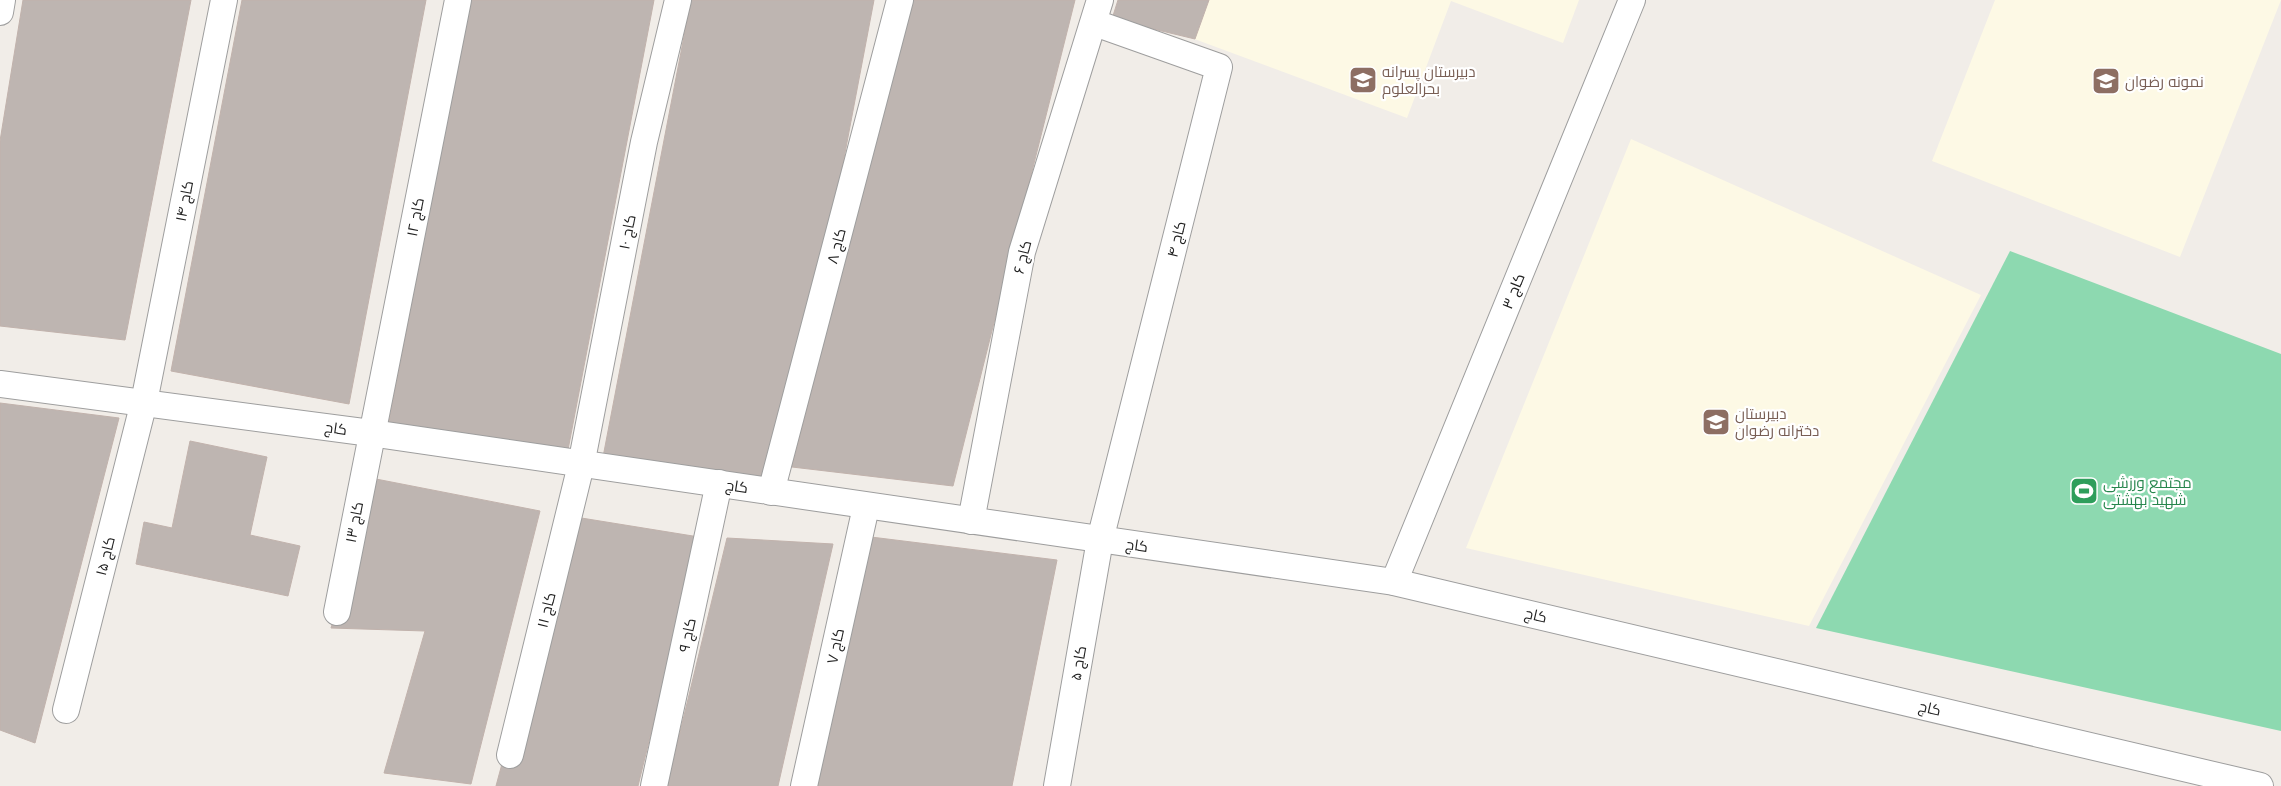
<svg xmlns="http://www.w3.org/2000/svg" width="2281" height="786" viewBox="0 0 2281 786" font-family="Inter,Cairo,sans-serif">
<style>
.education{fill:#fdf9e5}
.pitch{fill:#8dd9b0}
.building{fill:#beb5b1;stroke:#c1b2ac}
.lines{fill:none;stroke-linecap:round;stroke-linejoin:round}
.street-casing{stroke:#9e9e9e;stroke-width:28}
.street{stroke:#fff;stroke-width:26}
.labels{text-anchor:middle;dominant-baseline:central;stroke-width:4.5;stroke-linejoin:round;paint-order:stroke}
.education-label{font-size:15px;fill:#785e54;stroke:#fff;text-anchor:start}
.street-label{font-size:15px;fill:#212121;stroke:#fff}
.leisure-label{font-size:15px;fill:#27864d;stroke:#fff;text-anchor:start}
</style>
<rect width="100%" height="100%" fill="#f1ede8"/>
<!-- education -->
<g class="education">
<polygon points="1203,0 1579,0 1563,43 1451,1 1407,118 1189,37"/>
<polygon points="1995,0 2281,0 2180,257 1932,161"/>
<polygon points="1631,139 1981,295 1809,626 1466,548"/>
</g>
<!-- pitch -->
<polygon class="pitch" points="2010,251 2281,354 2281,731 1816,628"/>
<!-- building -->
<g class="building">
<polygon points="23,0 191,0 125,340 0,326 0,141"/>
<polygon points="242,0 426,0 349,404 171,371"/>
<polygon points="470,0 654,0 567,455 389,422"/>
<polygon points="691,0 874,0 781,490 603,457"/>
<polygon points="911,0 1075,0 953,486 792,467"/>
<polygon points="1118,0 1209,0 1195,39 1112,19"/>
<polygon points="0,403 119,418 35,743 0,730"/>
<polygon points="190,441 267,457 250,535 300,546 288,596 136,564 144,522 172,528"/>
<polygon points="376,479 540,511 471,784 384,773 425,631 331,628"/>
<polygon points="569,516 699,537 638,786 496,786"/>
<polygon points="871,537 1057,560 1012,786 808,786"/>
<polygon points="727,538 833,544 778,786 667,786"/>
</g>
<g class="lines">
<defs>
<g id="street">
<polyline points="0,12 2,0"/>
<polyline points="0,384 371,433 1394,582 2260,786"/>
<polyline points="771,492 900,0"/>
<polyline points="971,521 1022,252 1100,0"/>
<polyline points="1394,582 1632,0"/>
<polyline points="337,612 458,0"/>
<polyline points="66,710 144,402 224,0"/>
<polyline points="510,755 581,465 644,142 678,0"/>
<polyline points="654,786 719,483"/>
<polyline points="804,786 866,507"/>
<polyline points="1057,786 1100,540 1219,67 1095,23"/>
</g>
</defs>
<!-- street casing -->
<use href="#street" class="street-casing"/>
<!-- street -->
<use href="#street" class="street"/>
</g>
<!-- icons -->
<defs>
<symbol id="school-square" viewBox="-11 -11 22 22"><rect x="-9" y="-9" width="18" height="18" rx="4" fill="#8d6e63" stroke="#fff"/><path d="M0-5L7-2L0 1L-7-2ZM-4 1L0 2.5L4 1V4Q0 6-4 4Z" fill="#fff"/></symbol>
<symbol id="stadium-square" viewBox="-11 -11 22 22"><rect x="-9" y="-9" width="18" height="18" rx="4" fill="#2e9e5b" stroke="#fff"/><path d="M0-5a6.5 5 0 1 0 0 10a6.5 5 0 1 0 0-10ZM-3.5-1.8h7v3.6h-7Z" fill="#fff"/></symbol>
</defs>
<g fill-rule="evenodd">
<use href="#school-square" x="1347" y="64" width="32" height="32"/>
<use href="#school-square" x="2090" y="65" width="32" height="32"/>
<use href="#school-square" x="1700" y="406" width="32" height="32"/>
<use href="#stadium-square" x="2068" y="475" width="32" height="32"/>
</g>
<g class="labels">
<!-- education labels -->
<g class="education-label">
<text x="1382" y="71">دبیرستان پسرانه<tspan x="1382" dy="17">بحرالعلوم</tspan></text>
<text x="2125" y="81">نمونه رضوان</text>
<text x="1735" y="413">دبیرستان<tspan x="1735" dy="17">دخترانه رضوان</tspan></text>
</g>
<!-- street labels -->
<g class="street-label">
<text transform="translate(184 201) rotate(-79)">کاج ۱۴</text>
<text transform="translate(415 217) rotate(-79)">کاج ۱۲</text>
<text transform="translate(627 232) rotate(-79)">کاج ۱۰</text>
<text transform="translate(1176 239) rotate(-76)">کاج ۴</text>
<text transform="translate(836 246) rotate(-75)">کاج ۸</text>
<text transform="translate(1022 257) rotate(-76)">کاج ۶</text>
<text transform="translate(1513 291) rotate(-68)">کاج ۳</text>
<text transform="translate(336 428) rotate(8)">کاج</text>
<text transform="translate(737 486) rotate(9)">کاج</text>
<text transform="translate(354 522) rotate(-79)">کاج ۱۳</text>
<text transform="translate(1137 545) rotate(8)">کاج</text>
<text transform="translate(105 556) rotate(-76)">کاج ۱۵</text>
<text transform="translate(546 610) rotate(-76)">کاج ۱۱</text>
<text transform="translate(1536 615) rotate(13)">کاج</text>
<text transform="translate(687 635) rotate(-78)">کاج ۹</text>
<text transform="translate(835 646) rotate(-78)">کاج ۷</text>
<text transform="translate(1078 663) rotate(-80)">کاج ۵</text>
<text transform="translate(1930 708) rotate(13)">کاج</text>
</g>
<!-- leisure labels -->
<g class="leisure-label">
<text x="2103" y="482">مجتمع ورزشی<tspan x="2103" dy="17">شهید بهشتی</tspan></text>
</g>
</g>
</svg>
